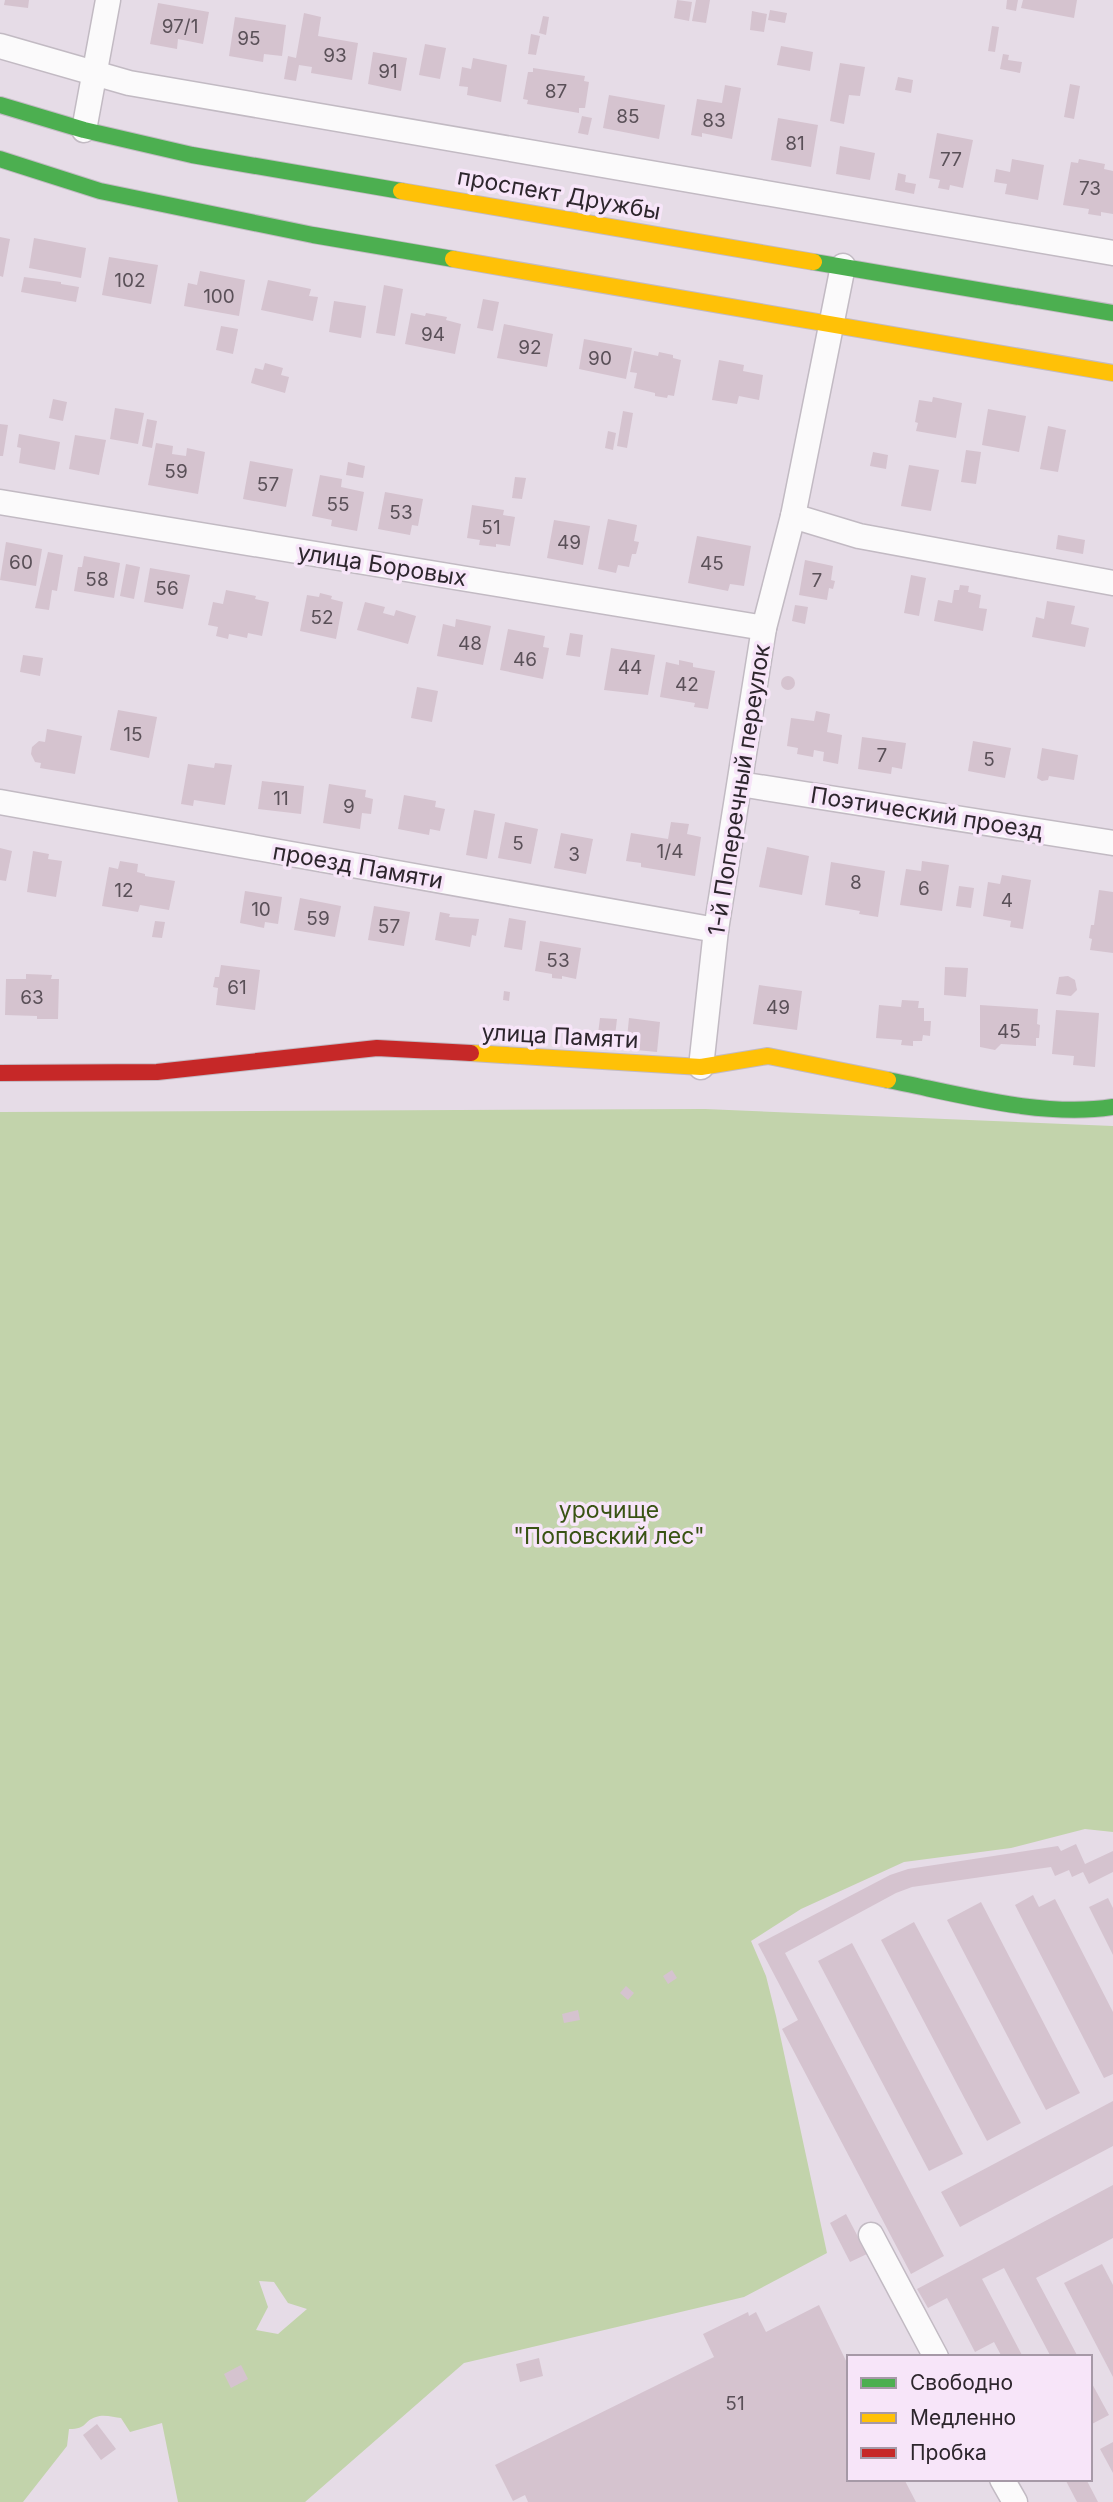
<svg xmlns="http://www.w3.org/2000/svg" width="1113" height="2502" viewBox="0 0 1113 2502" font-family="Inter,sans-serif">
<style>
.green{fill:#c2d3ab;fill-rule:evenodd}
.building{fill:#d5c3cf}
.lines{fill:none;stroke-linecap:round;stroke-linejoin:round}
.street-casing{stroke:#c2bac3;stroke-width:27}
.fast-casing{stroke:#c2bac3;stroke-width:18}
.slow-casing{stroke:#c2bac3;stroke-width:18}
.jam-casing{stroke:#c2bac3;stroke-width:18}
.street{stroke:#fbfafb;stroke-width:24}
.fast{stroke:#4caf50;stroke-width:16}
.slow{stroke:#ffc107;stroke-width:16}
.jam{stroke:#c62828;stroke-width:16}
.labels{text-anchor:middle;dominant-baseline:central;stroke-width:7;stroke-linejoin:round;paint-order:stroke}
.number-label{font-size:19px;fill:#5a5058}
.street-label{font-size:23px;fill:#2d262d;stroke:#f7e5f9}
.park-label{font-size:23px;fill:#395314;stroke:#f7e5f9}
</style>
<rect width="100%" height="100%" fill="#e6dce7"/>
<!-- green -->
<path class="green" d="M705 1109 1113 1126V1832L1085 1829 1011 1848 904 1862 801 1909 751 1941 766 1976 776 2016 827 2253 744 2297 464 2363 305 2502H178L162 2423 130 2432 121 2418C114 2417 103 2414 96 2417 83 2421 88 2429 69 2429L67 2446 23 2502H0V1112ZM259 2281 274 2282 288 2303 307 2309 278 2334 256 2330 268 2307Z"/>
<!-- building -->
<g class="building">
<polygon points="5,0 29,0 28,8 4,5"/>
<polygon points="677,0 692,2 689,21 674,18"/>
<polygon points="696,0 710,0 706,23 692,21"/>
<polygon points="1007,0 1018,0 1016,11 1006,9"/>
<polygon points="1023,0 1077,0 1074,18 1021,8"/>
<polygon points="158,3 209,12 203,44 178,39 177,49 150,44"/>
<polygon points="770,10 787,13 785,23 768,20"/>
<polygon points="752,11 767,14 764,32 750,30"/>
<polygon points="304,13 321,17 318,36 358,43 352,80 311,73 312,67 299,65 296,81 284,79 288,56 296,58"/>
<polygon points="543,16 549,17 546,35 539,33"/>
<polygon points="235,17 286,25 282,56 264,54 263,62 229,56"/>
<polygon points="992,26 999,27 995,52 988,51"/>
<polygon points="531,34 540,36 536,55 528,54"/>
<polygon points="425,44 446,48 440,79 419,75"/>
<polygon points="781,46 813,52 810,71 777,65"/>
<polygon points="373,52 407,58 401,91 368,84"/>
<polygon points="1003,54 1009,55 1008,60 1022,62 1020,73 1000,69"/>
<polygon points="473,58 507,65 501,102 467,95 468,87 459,86 462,67 471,69"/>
<polygon points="840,63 865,67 860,96 849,95 844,124 830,121"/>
<polygon points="533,68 585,76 584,81 589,82 585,108 579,108 579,113 527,104 528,100 523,99 528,72 533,72"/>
<polygon points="898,77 913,80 911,93 895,90"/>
<polygon points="1070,84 1080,86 1074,119 1064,117"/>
<polygon points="725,85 741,88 732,139 702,133 702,137 691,135 697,99 722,103"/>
<polygon points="609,95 665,105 659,139 603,128"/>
<polygon points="582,116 592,118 588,135 578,133"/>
<polygon points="778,118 818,125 811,167 771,160"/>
<polygon points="937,133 973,140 963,188 950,185 949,190 938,188 940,180 929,178"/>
<polygon points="840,146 875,153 870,180 836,174"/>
<polygon points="1012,159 1044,165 1038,200 1005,194 1007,184 994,182 996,169 1010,172"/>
<polygon points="1079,159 1105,164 1104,169 1113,171 1113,214 1101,212 1101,216 1088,214 1089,209 1063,205 1071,162 1078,163"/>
<polygon points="898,173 906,175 905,182 916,184 914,194 895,190"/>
<polygon points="0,237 10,239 3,277 0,276"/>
<polygon points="34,238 86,248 81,278 29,268"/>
<polygon points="109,257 158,265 151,304 102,295"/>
<polygon points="200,271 245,280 239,316 184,306 188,283 197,285"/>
<polygon points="24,277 61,282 61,284 79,287 76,302 21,292"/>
<polygon points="268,280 311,289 309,296 318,297 313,321 261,310"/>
<polygon points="384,285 403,289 395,336 376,333"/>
<polygon points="483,299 499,302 493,331 477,328"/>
<polygon points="334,301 366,306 361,338 329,332"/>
<polygon points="411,313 425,316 426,313 447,317 446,320 461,324 455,354 405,344"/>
<polygon points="504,324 553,334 547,367 497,358"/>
<polygon points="221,326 238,329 233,354 216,350"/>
<polygon points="584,339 632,348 626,379 579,369"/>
<polygon points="634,351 658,356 659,352 673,355 673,358 681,360 674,396 668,395 667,398 655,396 655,393 634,388 637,373 630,372"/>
<polygon points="719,360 744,365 743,371 763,375 759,400 739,396 737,404 712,400"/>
<polygon points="265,363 283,368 281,375 289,377 285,393 251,383 255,368 263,370"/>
<polygon points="933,397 962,403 956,438 916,431 918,423 915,422 919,400 932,402"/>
<polygon points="53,399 67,402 63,421 49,418"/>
<polygon points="115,408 144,413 138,444 110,439"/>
<polygon points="988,409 1026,416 1019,452 982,445"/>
<polygon points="623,411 633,413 627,448 617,446"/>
<polygon points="147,419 157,421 152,448 142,446"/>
<polygon points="0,424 8,425 3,456 0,456"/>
<polygon points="1048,426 1066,430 1058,472 1040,469"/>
<polygon points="608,431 616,433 613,450 605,448"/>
<polygon points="19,434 60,442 55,470 19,463 21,448 17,447"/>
<polygon points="75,435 106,440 99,475 69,469"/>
<polygon points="156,443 173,446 172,454 186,456 187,448 205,452 198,494 148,485"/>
<polygon points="966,450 981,452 976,484 961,482"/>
<polygon points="873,452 888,455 886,469 870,466"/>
<polygon points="250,461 293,469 286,507 243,499"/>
<polygon points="348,462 365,466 363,478 346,475"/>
<polygon points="909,465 939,470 931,511 901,506"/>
<polygon points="320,475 342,479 341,487 364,492 357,531 331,526 332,520 312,516"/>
<polygon points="515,477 526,478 522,499 512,498"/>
<polygon points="385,492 423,499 418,526 412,525 410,535 378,529"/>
<polygon points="472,505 504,510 503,515 515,517 510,546 496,544 496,547 479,545 480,540 467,538"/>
<polygon points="608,519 637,525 634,541 639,542 636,554 632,554 629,567 618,565 616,573 598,569"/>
<polygon points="554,520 590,526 583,565 547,558"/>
<polygon points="1058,535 1085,540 1083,554 1056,549"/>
<polygon points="697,536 751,546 744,586 730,584 728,591 688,583"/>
<polygon points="6,542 42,549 36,586 0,580"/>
<polygon points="48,552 63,555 57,591 52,590 49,610 35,608"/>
<polygon points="84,556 120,563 114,598 74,591 78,567 82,567"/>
<polygon points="805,560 833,566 831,580 835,581 833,589 829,588 827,600 799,595"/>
<polygon points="126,564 140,567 134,599 120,596"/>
<polygon points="150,568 190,575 183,609 144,602"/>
<polygon points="911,575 926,578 919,616 904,613"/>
<polygon points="960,585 969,586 968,592 981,595 979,608 987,609 983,631 934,621 938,600 952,603 954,590 959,590"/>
<polygon points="226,590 256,596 255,599 269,602 262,636 248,633 247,638 229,634 228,639 216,636 218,627 208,625 213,602 223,604"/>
<polygon points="320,593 332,596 331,599 343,602 336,639 300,631 307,595 319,597"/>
<polygon points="1047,601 1075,606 1071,624 1089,628 1085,647 1032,637 1036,617 1044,619"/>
<polygon points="365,602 385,607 383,613 394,616 396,610 416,616 408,644 357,630"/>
<polygon points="795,605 808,607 805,624 792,621"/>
<polygon points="456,619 491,626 483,665 437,656 443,624 455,627"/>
<polygon points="508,629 545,636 543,647 549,648 543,679 500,670"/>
<polygon points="570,633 583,635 580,657 566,655"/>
<polygon points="611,648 655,655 648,695 604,690"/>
<polygon points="23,655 43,658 40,676 20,672"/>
<polygon points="679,660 693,663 693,667 715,671 708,709 694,707 695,703 660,697 666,662 679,665"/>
<circle cx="788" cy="683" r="7"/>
<polygon points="417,687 438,691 432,722 411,718"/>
<polygon points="118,710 157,717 149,758 110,750"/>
<polygon points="816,711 830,714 827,732 842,735 838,764 823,761 824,752 814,750 813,757 797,754 798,748 787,746 791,718 814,721"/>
<polygon points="47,729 82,736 75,774 40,768 41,763 35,762 31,754 32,747 39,741 45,742"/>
<polygon points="862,737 906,743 902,769 892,767 891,774 858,769"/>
<polygon points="973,741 1011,748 1005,778 968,771"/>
<polygon points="1042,748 1078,755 1074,780 1049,776 1048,780 1042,781 1037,778"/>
<polygon points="215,763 232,765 225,805 194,800 193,806 181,804 188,764 214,768"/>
<polygon points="262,781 304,786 301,814 258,809"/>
<polygon points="329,784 366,790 365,797 373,799 371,814 362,813 360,829 323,823"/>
<polygon points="404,795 436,801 435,807 445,809 440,831 430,829 429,835 398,829"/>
<polygon points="474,810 495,814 487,859 466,855"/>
<polygon points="505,822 538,829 531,864 498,858"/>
<polygon points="671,822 689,824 687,834 701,837 695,876 641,867 641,863 626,861 631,833 668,839"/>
<polygon points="561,833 593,839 586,874 554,868"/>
<polygon points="767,847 809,856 802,895 759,887"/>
<polygon points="0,848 12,851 6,881 0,880"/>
<polygon points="33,851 49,854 48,859 62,861 56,897 27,892"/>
<polygon points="120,861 138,864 137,872 145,874 145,876 175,881 169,910 140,905 138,912 102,906 109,867 118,869"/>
<polygon points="922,861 949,865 942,911 900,905 906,869 921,871"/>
<polygon points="831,862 885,871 878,917 859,914 860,911 825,905"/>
<polygon points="1002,875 1031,880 1023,929 1010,927 1011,921 983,916 988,882 1000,884"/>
<polygon points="959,886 974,888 971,908 956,906"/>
<polygon points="1099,890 1113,892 1113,953 1090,950 1092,939 1089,938 1091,925 1094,925"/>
<polygon points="245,891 282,897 278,924 265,922 264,928 240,923"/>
<polygon points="300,898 341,906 335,937 294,930"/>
<polygon points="374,906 410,912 404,946 368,940"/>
<polygon points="440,912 450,914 449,917 479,919 476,936 472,935 470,947 435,940"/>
<polygon points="509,918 526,921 522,950 504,947"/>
<polygon points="155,921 165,922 162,938 152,937"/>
<polygon points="540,941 581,948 576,979 562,976 562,979 552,978 552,974 535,971"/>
<polygon points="221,965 260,970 255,1010 216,1005 218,988 213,987 215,977 219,977"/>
<polygon points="945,967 968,968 966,997 944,995"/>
<polygon points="26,974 52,975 51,979 59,979 58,1019 37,1019 37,1016 5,1015 6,979 26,979"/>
<polygon points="1068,976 1075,980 1077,990 1071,996 1056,994 1059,977"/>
<polygon points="759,985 802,991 797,1030 753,1024"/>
<polygon points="504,991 510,992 509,1001 503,1000"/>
<polygon points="902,1000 919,1001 918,1008 924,1008 924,1021 931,1021 930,1036 923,1035 922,1041 913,1041 913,1046 901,1045 902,1040 876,1038 879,1005 901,1007"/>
<polygon points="980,1005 1038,1009 1037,1024 1040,1025 1039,1038 1036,1038 1036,1046 1001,1044 995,1050 980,1047"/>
<polygon points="1056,1010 1099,1013 1095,1067 1073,1065 1074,1056 1052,1054"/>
<polygon points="600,1018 617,1019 615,1036 598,1034"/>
<polygon points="629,1018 660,1022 657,1052 626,1049"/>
<polygon points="1076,1844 1085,1864 1113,1851 1113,1872 1089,1884 1083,1872 1072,1877 1069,1870 1055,1876 1051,1867 912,1887 896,1893 785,1953 944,2256 911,2274 782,2029 798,2020 758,1944 890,1875 908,1869 1058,1846 1061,1851"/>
<polygon points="1033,1895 1039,1907 1055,1899 1113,2012 1113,2074 1104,2078 1015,1905"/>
<polygon points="1108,1898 1113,1908 1113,1955 1089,1907"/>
<polygon points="981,1902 1080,2093 1046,2110 947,1920"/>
<polygon points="914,1922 1021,2123 987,2141 881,1940"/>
<polygon points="852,1943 963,2154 929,2171 818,1961"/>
<polygon points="672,1970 677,1978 668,1984 663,1976"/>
<polygon points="626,1986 634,1993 628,2000 620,1993"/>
<polygon points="578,2010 580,2020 564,2023 562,2014"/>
<polygon points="1113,2101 1113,2146 960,2227 941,2192"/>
<polygon points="1113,2185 1113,2238 1036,2278 1078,2357 1051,2357 1004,2268 982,2279 1023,2357 1002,2357 994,2342 975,2352 947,2298 928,2308 917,2289"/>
<polygon points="846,2214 867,2254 850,2262 830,2223"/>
<polygon points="1102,2264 1113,2285 1113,2377 1064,2283"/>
<polygon points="819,2305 849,2367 849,2479 904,2479 916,2502 528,2502 525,2495 513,2501 495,2465 714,2357 703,2334 748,2312 749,2316 756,2312 766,2332"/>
<polygon points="539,2358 543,2376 520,2382 516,2364"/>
<polygon points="241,2365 248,2379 231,2388 224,2374"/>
<polygon points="1090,2380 1109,2415 1090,2425"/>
<polygon points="97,2424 116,2449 101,2460 83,2435"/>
<polygon points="1113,2442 1113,2473 1100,2449"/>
<polygon points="1065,2479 1086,2479 1098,2502 1077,2502"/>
</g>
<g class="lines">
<defs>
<g id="street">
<polyline points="0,46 129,83 1113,253"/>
<polyline points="84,130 108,0"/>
<polyline points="0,502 764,628"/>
<polyline points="793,516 859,536 1113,583"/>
<polyline points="740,784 1113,843"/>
<polyline points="0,802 716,930"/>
<polyline points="701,1067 716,930 764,628 793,516 843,266"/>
<polyline points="871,2235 936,2357"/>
<polyline points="1002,2479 1015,2502"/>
</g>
<g id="fast">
<polyline points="0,105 84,130 192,155 401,191"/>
<polyline points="0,159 100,191 313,235 453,259"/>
<polyline points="814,262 1113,313"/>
<path d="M888 1080C959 1094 1042 1118 1113 1107"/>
</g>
<g id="slow">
<polyline points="401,191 814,262"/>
<polyline points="453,259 1113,373"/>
<polyline points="471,1053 701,1067 768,1056 888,1080"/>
</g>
<polyline id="jam" points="0,1073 157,1072 377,1048 471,1053"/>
</defs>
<!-- street casing -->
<use href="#street" class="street-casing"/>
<!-- fast casing -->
<use href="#fast" class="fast-casing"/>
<!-- slow casing -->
<use href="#slow" class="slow-casing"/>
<!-- jam casing -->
<use href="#jam" class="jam-casing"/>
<!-- street -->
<use href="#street" class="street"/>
<!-- fast -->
<use href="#fast" class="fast"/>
<!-- slow -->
<use href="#slow" class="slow"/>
<!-- jam -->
<use href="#jam" class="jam"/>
</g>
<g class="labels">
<!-- number labels -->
<g class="number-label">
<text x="180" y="26">97/1</text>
<text x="249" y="38">95</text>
<text x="335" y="55">93</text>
<text x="388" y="71">91</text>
<text x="556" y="91">87</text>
<text x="628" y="116">85</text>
<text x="714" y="120">83</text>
<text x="795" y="143">81</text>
<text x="951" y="159">77</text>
<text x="1090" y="188">73</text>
<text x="130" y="280">102</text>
<text x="219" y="296">100</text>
<text x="433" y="334">94</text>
<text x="530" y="347">92</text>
<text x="600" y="358">90</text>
<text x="176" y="471">59</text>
<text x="268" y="484">57</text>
<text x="338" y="504">55</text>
<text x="401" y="512">53</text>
<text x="491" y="527">51</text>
<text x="569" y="542">49</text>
<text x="21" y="562">60</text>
<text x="712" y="563">45</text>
<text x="97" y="579">58</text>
<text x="817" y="580">7</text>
<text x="167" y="588">56</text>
<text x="322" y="617">52</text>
<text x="470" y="643">48</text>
<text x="525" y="659">46</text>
<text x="630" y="667">44</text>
<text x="687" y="684">42</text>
<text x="133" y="734">15</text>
<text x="882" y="755">7</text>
<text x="989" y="759">5</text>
<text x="281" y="798">11</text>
<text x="349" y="806">9</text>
<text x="518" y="843">5</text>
<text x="670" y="851">1/4</text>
<text x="574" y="854">3</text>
<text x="856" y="882">8</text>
<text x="924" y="888">6</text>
<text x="124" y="890">12</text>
<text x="1007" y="900">4</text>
<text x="261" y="909">10</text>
<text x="318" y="918">59</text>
<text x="389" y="926">57</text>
<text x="558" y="960">53</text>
<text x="237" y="987">61</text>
<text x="32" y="997">63</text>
<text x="778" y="1007">49</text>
<text x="1009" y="1031">45</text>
<text x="735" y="2403">51</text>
</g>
<!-- street labels -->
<g class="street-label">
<text transform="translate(559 194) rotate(10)">проспект Дружбы</text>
<text transform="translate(382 565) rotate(9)">улица Боровых</text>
<text transform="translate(739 790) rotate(-81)">1-й Поперечный переулок</text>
<text transform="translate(927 813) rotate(9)">Поэтический проезд</text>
<text transform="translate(358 866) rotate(10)">проезд Памяти</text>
<text transform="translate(560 1036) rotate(3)">улица Памяти</text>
</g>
<!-- park labels -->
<g class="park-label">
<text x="609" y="1510">урочище<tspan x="609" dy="26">"Поповский лес"</tspan></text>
</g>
</g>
<!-- legend -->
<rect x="847" y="2355" width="245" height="126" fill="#f7e5f9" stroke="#a699a7" stroke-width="2"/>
<rect x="861" y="2378" width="35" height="10" fill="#4caf50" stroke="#a699a7" stroke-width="2"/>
<text x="910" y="2390" font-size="21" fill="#2d262d">Свободно</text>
<rect x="861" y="2413" width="35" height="10" fill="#ffc107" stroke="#a699a7" stroke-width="2"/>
<text x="910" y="2425" font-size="21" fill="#2d262d">Медленно</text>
<rect x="861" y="2448" width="35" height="10" fill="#c62828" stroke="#a699a7" stroke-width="2"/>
<text x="910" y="2460" font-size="21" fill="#2d262d">Пробка</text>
</svg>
